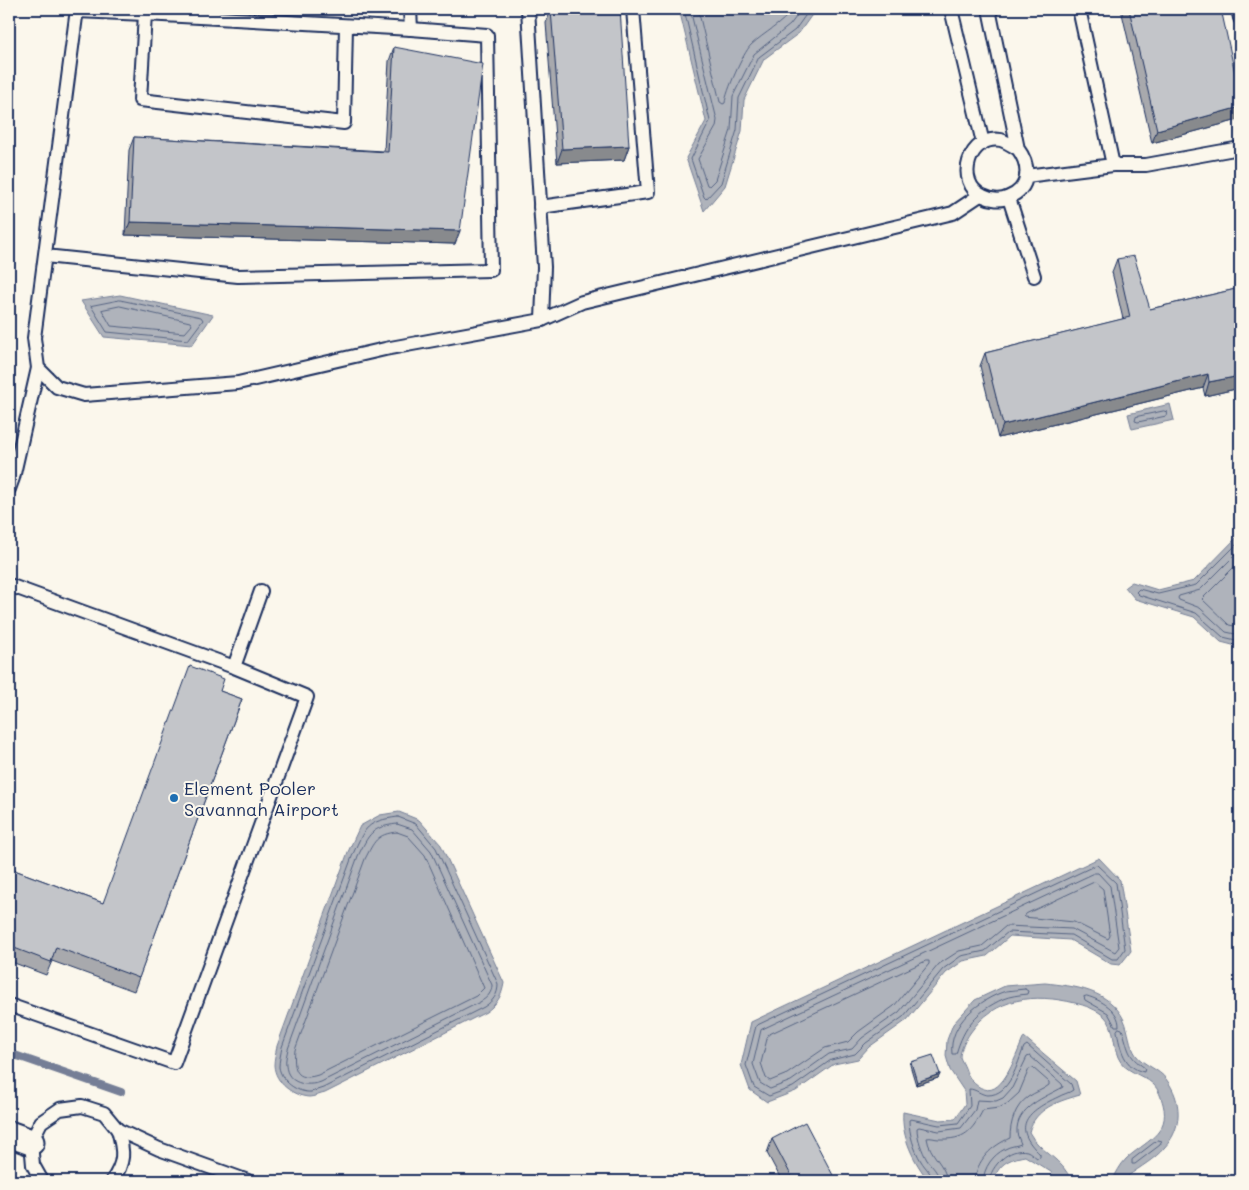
<svg xmlns="http://www.w3.org/2000/svg" width="1249" height="1190" viewBox="0 0 1249 1190" font-family="Mali,sans-serif">
<style>
.water{fill:#afb3bb;stroke:#747e96}
.lines{fill:none;stroke-linecap:round;stroke-linejoin:round}
.shore{stroke:#566483;stroke-width:1}
.stream{stroke:#747e96;stroke-width:8}
.lane-casing{stroke:#1b2f5e;stroke-width:16}
.street-casing{stroke:#1b2f5e;stroke-width:29}
.lane{stroke:#fbf7ec;stroke-width:12}
.street{stroke:#fbf7ec;stroke-width:25}
.wall{fill:#a8a9ad;stroke:#1b2f5e}
.shaded-wall{fill:#888a8d;stroke:#1b2f5e}
.building{fill:#c3c5c9;stroke:#1b2f5e}
.poi-dot{fill:#1f6fb2;stroke:#fbf7ec;stroke-width:2}
.labels{text-anchor:middle;dominant-baseline:central;stroke-width:4;stroke-linejoin:round;paint-order:stroke}
.poi-label{font-size:18px;fill:#1b2f5e;stroke:#fbf7ec;text-anchor:start}
</style>
<rect width="100%" height="100%" fill="#fbf7ec"/>
<filter id="ink" filterUnits="userSpaceOnUse"><feTurbulence type="fractalNoise" baseFrequency=".02" numOctaves="2"/><feDisplacementMap in="SourceGraphic" scale="10" xChannelSelector="R" yChannelSelector="G"/><feConvolveMatrix kernelMatrix="1 2 1 2 8 2 1 2 1" color-interpolation-filters="sRGB"/></filter>
<g filter="url(#ink)">
<!-- water -->
<g class="water">
<polygon points="679,9 816,9 799,33 764,59 744,100 742,131 725,186 704,211 686,158 706,121"/>
<polygon points="120,295 213,315 192,345 104,337 81,301"/>
<polygon points="1170,404 1174,420 1132,429 1128,414"/>
<polygon points="1240,534 1240,647 1221,642 1194,617 1135,599 1125,587 1132,582 1158,590 1194,581"/>
<path d="M399 812 419 820 441 845 504 983C502 996 497 1004 486 1012L325 1093C320 1094 314 1097 309 1097 293 1096 275 1083 274 1065 274 1059 276 1052 277 1046L348 852 360 826 380 815Z"/>
<polygon points="1099,858 1120,880 1131,951 1120,965 1111,964 1070,940 1010,936 987,956 963,961 946,973 907,1020 869,1047 858,1059 834,1064 796,1091 767,1102 750,1090 741,1065 751,1022"/>
<path d="M1045 983C1074 986 1110 990 1124 1020 1129 1031 1129 1045 1136 1055 1143 1065 1159 1069 1166 1079 1182 1100 1183 1128 1164 1148 1155 1159 1140 1167 1128 1176L1126 1181H1112C1116 1174 1120 1165 1126 1159 1144 1142 1171 1134 1163 1104 1161 1097 1159 1090 1153 1084 1142 1074 1124 1072 1118 1057 1113 1045 1115 1027 1105 1017 1098 1010 1084 1005 1075 1003 1034 993 995 997 970 1033 966 1039 960 1050 960 1057 961 1060 964 1065 965 1068 968 1077 974 1086 984 1089 1004 1096 1017 1051 1024 1037L1076 1081 1080 1095C1059 1101 1035 1108 1029 1132 1039 1152 1064 1159 1071 1181H1055L1051 1172 1025 1156C1008 1159 999 1164 993 1181H929C914 1162 901 1137 903 1112L940 1120 955 1119 965 1104 964 1091 950 1070 946 1056 947 1040 953 1024 975 1000 1005 986Z"/>
</g>
<g class="lines">
<!-- shore -->
<g class="shore">
<polyline points="684,9 710,121 691,159 704,197 706,199 721,183 737,130 739,98 759,57 795,30 810,9"/>
<polyline points="690,9 717,120 716,127 698,159 707,185 709,186 715,180 731,130 733,96 754,54 790,25 802,9"/>
<path d="M698 9 720 102 723 104 725 103C726 92 743 53 751 45 765 32 781 25 793 9"/>
<polygon points="120,300 201,317 203,320 188,340 107,332 91,306"/>
<polygon points="120,306 190,322 192,325 185,333 111,326 102,310"/>
<polygon points="1164,411 1167,412 1166,416 1138,422 1135,421 1136,417"/>
<polyline points="1240,541 1196,585 1158,594 1139,589 1136,592 1139,595 1196,613 1223,637 1240,641"/>
<polyline points="1240,550 1200,590 1179,596 1178,598 1179,600 1200,608 1226,632 1240,635"/>
<polyline points="1240,561 1202,599 1229,625 1240,627"/>
<path d="M398 817 416 824 436 848 498 984C498 995 493 1001 484 1007L323 1088C319 1089 315 1091 311 1092 297 1093 281 1081 279 1067 279 1061 281 1053 282 1047L353 854C365 827 367 821 398 817Z"/>
<path d="M397 824 412 829 431 851 492 985C492 993 487 998 480 1002L321 1082C307 1087 287 1084 286 1065 285 1060 287 1054 288 1049L358 856C369 834 371 827 397 824Z"/>
<path d="M397 832 408 836 425 855 484 988 476 996 318 1075C296 1082 293 1069 295 1050L365 859C374 842 376 834 397 832Z"/>
<polygon points="1097,865 1116,883 1125,949 1118,959 1112,959 1071,935 1008,932 985,951 961,956 943,969 903,1017 866,1043 855,1054 831,1060 793,1087 769,1096 754,1087 746,1065 756,1026"/>
<polygon points="1095,873 1098,873 1110,886 1119,947 1115,952 1072,929 1006,926 982,946 959,951 939,964 899,1012 862,1038 852,1049 829,1054 791,1081 770,1089 760,1083 753,1064 761,1030"/>
<polygon points="1095,882 1103,889 1110,936 1108,939 1074,922 1024,917 1026,914"/>
<polygon points="926,961 929,961 929,964 894,1006 858,1032 848,1042 825,1048 787,1074 770,1081 766,1078 761,1063 768,1035"/>
<path d="M1025 989 1028 991 1027 994C1019 995 1010 996 1003 999 977 1011 964 1026 956 1054H952C948 1024 980 999 1006 991 1012 990 1019 990 1025 989Z"/>
<path d="M1087 996C1101 1000 1119 1010 1119 1026H1115L1108 1013 1085 1000 1084 997Z"/>
<path d="M1119 1028 1122 1029C1129 1049 1126 1055 1145 1068L1144 1072C1124 1068 1120 1048 1117 1031Z"/>
<polygon points="1158,1140 1162,1141 1160,1145 1135,1164 1132,1164 1132,1160"/>
<path d="M933 1181C932 1173 925 1168 921 1161 914 1150 909 1133 909 1120L911 1119 939 1125 958 1123 970 1106 969 1089C976 1089 981 1095 988 1095 1010 1095 1017 1064 1024 1047L1027 1045 1071 1084 1073 1090C1069 1093 1063 1094 1058 1097 1028 1111 1010 1126 1040 1154V1157L1037 1158C1034 1156 1030 1152 1027 1151 1009 1147 991 1166 989 1181"/>
<path d="M939 1181C939 1172 932 1167 927 1160 922 1151 917 1138 917 1128L919 1127 939 1131 961 1128 975 1110 977 1100 996 1101 1003 1098 1012 1088 1027 1057 1030 1056 1062 1084 1063 1087C1046 1097 1015 1107 1017 1133 1018 1137 1020 1141 1021 1144 1016 1146 1010 1146 1005 1149 993 1155 984 1167 983 1181"/>
<path d="M947 1181C946 1165 929 1155 927 1138 931 1137 935 1139 939 1139 965 1140 972 1131 983 1110L999 1108 1008 1103 1019 1093 1029 1069 1033 1068 1049 1082V1085C1043 1090 1035 1092 1028 1097 1015 1106 1010 1123 1010 1138 992 1146 976 1160 975 1181"/>
</g>
<!-- stream -->
<polyline class="stream" points="9,1053 121,1092"/>
<defs>
<g id="lane">
<polyline points="77,9 34,338 38,368 57,387 84,395 238,383 385,349 542,320"/>
<polyline points="528,9 544,267 542,320 582,302 953,213 980,195"/>
<polyline points="951,9 983,143"/>
<path d="M989 9 1018 149C1030 165 1031 188 1009 197 1001 201 991 200 983 196 954 183 969 134 1001 140 1007 142 1013 146 1018 149"/>
<polyline points="1238,9 1240,18"/>
<polyline points="77,11 145,14 146,9"/>
<polyline points="346,26 344,123 140,100 145,14 411,29 410,9"/>
<polyline points="1113,165 1146,165 1240,148"/>
<polyline points="1026,176 1113,165 1079,9"/>
<polyline points="1009,198 1034,276"/>
<polyline points="540,207 648,192 633,9"/>
<polyline points="45,256 238,276 491,270 487,35 411,29"/>
<polyline points="9,489 13,478 38,368"/>
<polyline points="9,585 234,667 307,697 174,1063 9,1005"/>
<polyline points="234,667 261,591"/>
<polyline points="42,1181 33,1165 31,1142 41,1122 60,1109 82,1106 104,1113 118,1130 159,1149 248,1181"/>
<path d="M112 1181C125 1162 124 1152 118 1130"/>
</g>
<polyline id="street" points="9,1134 31,1142"/>
</defs>
<!-- lane casing -->
<use href="#lane" class="lane-casing"/>
<!-- street casing -->
<use href="#street" class="street-casing"/>
<!-- lane -->
<use href="#lane" class="lane"/>
<!-- street -->
<use href="#street" class="street"/>
</g>
<!-- wall -->
<g class="wall">
<polygon points="1121,9 1221,9 1238,120 1152,143"/>
<polygon points="551,10 629,146 624,160 557,163 546,23"/>
<polygon points="394,47 455,244 125,235 129,150 134,137 384,151 389,61"/>
<polygon points="1117,259 1150,309 1240,288 1240,388 1205,396 1203,388 998,438 980,366 985,353 1123,319 1112,272"/>
<polygon points="220,691 242,699 134,991 52,961 46,975 9,961 9,868 103,903"/>
<polygon points="911,1062 940,1074 938,1078 916,1085 910,1065"/>
<polygon points="772,1139 836,1181 782,1181 767,1153"/>
</g>
<!-- shaded-wall -->
<g class="shaded-wall">
<polygon points="1240,107 1240,113 1238,120 1152,143 1157,130"/>
<polygon points="629,146 624,160 557,163 562,149"/>
<polygon points="130,222 460,231 455,244 125,235"/>
<polygon points="1208,374 1203,388 998,438 1003,425"/>
<polygon points="1240,376 1240,388 1205,396 1209,382"/>
<polygon points="940,1074 938,1078 916,1085 917,1082"/>
</g>
<!-- building -->
<g class="building">
<polygon points="552,9 620,9 629,146 562,149 551,10"/>
<polygon points="1129,9 1221,9 1240,96 1240,107 1157,130"/>
<polygon points="394,47 483,64 460,231 130,222 134,137 388,152"/>
<polygon points="1134,256 1150,309 1240,288 1240,376 1209,382 1208,374 1003,425 985,353 1130,317 1117,259"/>
<polygon points="190,666 224,679 220,691 242,699 139,978 56,947 51,962 9,946 9,944 12,934 9,933 9,868 103,903"/>
<polygon points="933,1055 940,1074 917,1082 911,1062"/>
<polygon points="805,1122 836,1181 794,1181 772,1139"/>
</g>
</g>
<!-- markers -->
<circle class="poi-dot" cx="174" cy="798" r="5"/>
<g class="labels">
<!-- poi labels -->
<g class="poi-label">
<text x="184" y="788">Element Pooler<tspan x="184" dy="21">Savannah Airport</tspan></text>
</g>
</g>
<!-- margin -->
<rect width="1249" height="1190" fill="none" stroke="#fbf7ec" stroke-width="30"/>
<rect x="15" y="15" width="1219" height="1160" fill="none" stroke="#1b2f5e" stroke-width="2" filter="url(#ink)"/>
</svg>
